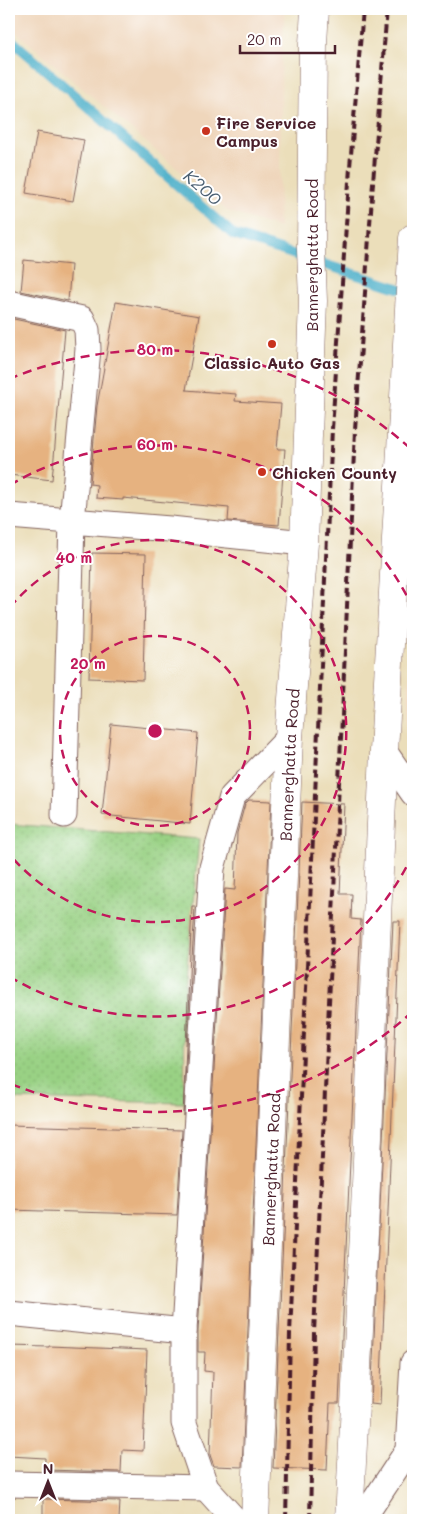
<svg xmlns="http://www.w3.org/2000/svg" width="422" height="1529" viewBox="0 0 422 1529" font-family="Mali,sans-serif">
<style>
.built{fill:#efd6bb}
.grass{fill:url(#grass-dots);stroke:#727858}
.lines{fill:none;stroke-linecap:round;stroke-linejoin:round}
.stream{stroke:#49aec8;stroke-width:10}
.building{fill:#e6b280}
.minor-casing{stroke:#82625d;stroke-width:27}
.primary-casing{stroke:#82625d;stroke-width:29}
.minor{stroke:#fff;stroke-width:25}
.primary{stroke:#fff;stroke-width:28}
.rail{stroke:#4a1f2b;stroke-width:4;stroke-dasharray:8 4;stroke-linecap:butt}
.ring{fill:none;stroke:#c2185b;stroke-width:2.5;stroke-dasharray:9 6}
.poi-dot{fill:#c8321e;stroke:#fff;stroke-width:2}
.labels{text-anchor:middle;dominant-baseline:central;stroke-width:4;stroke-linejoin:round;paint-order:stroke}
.poi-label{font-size:16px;font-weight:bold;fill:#4a1f2b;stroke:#fff;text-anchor:start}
.street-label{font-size:16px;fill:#4a1f2b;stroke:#fff}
.water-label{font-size:18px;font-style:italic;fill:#4a5f72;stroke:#fff}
.centre{fill:#c2185b;stroke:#fff;stroke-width:2.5}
.ring-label{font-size:15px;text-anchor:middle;font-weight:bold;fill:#c2185b;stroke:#fff;stroke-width:4;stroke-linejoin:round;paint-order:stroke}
</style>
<defs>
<pattern id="grass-dots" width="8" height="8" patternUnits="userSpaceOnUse" patternTransform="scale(1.25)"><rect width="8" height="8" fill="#99d184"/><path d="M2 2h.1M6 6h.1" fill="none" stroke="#85b372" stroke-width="1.8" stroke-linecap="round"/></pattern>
</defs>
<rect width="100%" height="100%" fill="#fff"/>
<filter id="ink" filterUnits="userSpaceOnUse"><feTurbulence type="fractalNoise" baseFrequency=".02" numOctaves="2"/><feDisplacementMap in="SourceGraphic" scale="10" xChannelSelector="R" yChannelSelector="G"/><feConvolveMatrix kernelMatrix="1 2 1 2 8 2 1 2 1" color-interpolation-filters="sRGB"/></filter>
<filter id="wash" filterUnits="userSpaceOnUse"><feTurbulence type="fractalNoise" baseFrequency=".0096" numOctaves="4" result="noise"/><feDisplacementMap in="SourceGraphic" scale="20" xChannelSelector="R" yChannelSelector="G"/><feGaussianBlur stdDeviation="1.12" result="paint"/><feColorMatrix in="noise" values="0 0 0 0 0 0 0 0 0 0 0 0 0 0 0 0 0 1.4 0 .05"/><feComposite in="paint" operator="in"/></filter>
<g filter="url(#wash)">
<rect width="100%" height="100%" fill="#ebdeba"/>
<!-- built -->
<g class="built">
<polygon points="9,9 285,9 282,50 279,228 227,211 9,26"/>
<polygon points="411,651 413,652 413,748 406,739"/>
</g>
<!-- grass -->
<polygon class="grass" points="9,824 199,839 184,999 185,1103 9,1099"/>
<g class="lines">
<!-- stream -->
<polyline class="stream" points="9,38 234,235 410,292"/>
</g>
<g id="blocks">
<!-- building -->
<g class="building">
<polygon points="37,132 84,140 73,201 26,193"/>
<polygon points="24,260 71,265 68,301 21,291"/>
<polygon points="116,302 199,316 186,390 236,394 235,401 281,404 277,449 285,449 279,525 228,521 229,508 123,498 123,500 96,498 97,485 90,484 97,406"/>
<polygon points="9,318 65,330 52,480 9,475"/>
<polygon points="92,553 146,554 143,680 89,678"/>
<polygon points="111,724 198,733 190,824 102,815"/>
<polygon points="249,800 271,801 242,1467 214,1466 210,1455 213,1372 204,1371 205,1352 198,1352 198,1331 225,889 235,890 237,833 245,804"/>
<polygon points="302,802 344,804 340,894 352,894 351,919 361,920 339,1403 330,1403 327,1470 273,1468"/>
<polygon points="192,906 195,906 183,1116"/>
<polygon points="393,921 400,921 380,1405 371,1404"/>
<polygon points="9,1125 182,1130 177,1215 9,1210"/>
<polygon points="9,1346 49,1347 49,1346 147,1350 143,1451 122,1450 121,1472 45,1470 45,1458 9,1456"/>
<polygon points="43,1499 120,1501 119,1520 43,1520"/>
</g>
</g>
</g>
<g filter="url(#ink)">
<use href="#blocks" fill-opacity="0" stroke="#82625d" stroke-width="1"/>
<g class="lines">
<defs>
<g id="minor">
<polyline points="9,303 82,319 87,330 88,349 72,521 64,815"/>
<polyline points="9,516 170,529 304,543"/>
<polyline points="384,751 413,793"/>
<polyline points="9,1313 184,1331"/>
<polyline points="9,1484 206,1488"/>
<polyline points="235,1520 206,1488 184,1423 184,1331 212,868 232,797 289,738"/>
<polyline points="362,1520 408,1450 413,1363"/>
</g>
<g id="primary">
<path id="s1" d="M255 1520 289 738 304 543 313 301 311 249 313 44 315 9"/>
<polyline points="349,1520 364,1233 384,751 413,238"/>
</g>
</defs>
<!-- minor casing -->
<use href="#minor" class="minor-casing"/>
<!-- primary casing -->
<use href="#primary" class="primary-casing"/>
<!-- minor -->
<use href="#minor" class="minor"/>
<!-- primary -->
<use href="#primary" class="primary"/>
<!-- rail -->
<g class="rail">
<polyline points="286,1520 290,1333 332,429 350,167 363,9"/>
<polyline points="310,1520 314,1333 355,430 374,169 387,9"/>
</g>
</g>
</g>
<!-- distance rings -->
<g class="ring">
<circle cx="155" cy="731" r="95"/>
<path d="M10 607A191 191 0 1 1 10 855"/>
<path d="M413 854A286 286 0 0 1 10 977M10 485A286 286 0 0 1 413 608"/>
<path d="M412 1012A381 381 0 0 1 9 1083M9 379A381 381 0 0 1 412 450"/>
</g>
<!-- markers -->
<g class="poi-dot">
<circle cx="206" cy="131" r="5"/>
<circle cx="272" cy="344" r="5"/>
<circle cx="262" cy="472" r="5"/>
</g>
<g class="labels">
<!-- poi labels -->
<g class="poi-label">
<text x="216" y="122">Fire Service<tspan x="216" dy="18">Campus</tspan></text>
<text x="272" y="362" text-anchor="middle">Classic Auto Gas</text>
<text x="272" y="472">Chicken County</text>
</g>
<!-- street labels -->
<g class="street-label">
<text transform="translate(311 255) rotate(-90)">Bannerghatta Road</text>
<text stroke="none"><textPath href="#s1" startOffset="756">Bannerghatta Road</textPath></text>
<text stroke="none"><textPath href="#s1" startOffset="351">Bannerghatta Road</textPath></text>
</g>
<!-- water labels -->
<g class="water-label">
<text transform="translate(203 187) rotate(41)">K200</text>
</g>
</g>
<circle cx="155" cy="731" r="8" class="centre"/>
<g class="ring-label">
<text x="155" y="355">80 m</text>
<text x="155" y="450">60 m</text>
<text x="74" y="563">40 m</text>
<text x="88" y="669">20 m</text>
</g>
<!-- margin -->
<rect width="422" height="1529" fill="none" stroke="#fff" stroke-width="30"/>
<!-- north arrow -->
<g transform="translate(48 1482)" stroke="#ffffff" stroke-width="4" paint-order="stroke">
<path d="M0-4L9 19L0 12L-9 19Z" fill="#4a1f2b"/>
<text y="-8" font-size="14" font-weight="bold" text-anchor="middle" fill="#4a1f2b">N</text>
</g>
<!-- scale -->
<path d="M240 45v8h95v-8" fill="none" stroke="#4a1f2b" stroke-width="2.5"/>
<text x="247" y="45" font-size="15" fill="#4a1f2b" stroke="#ffffff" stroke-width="4" paint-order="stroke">20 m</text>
</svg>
